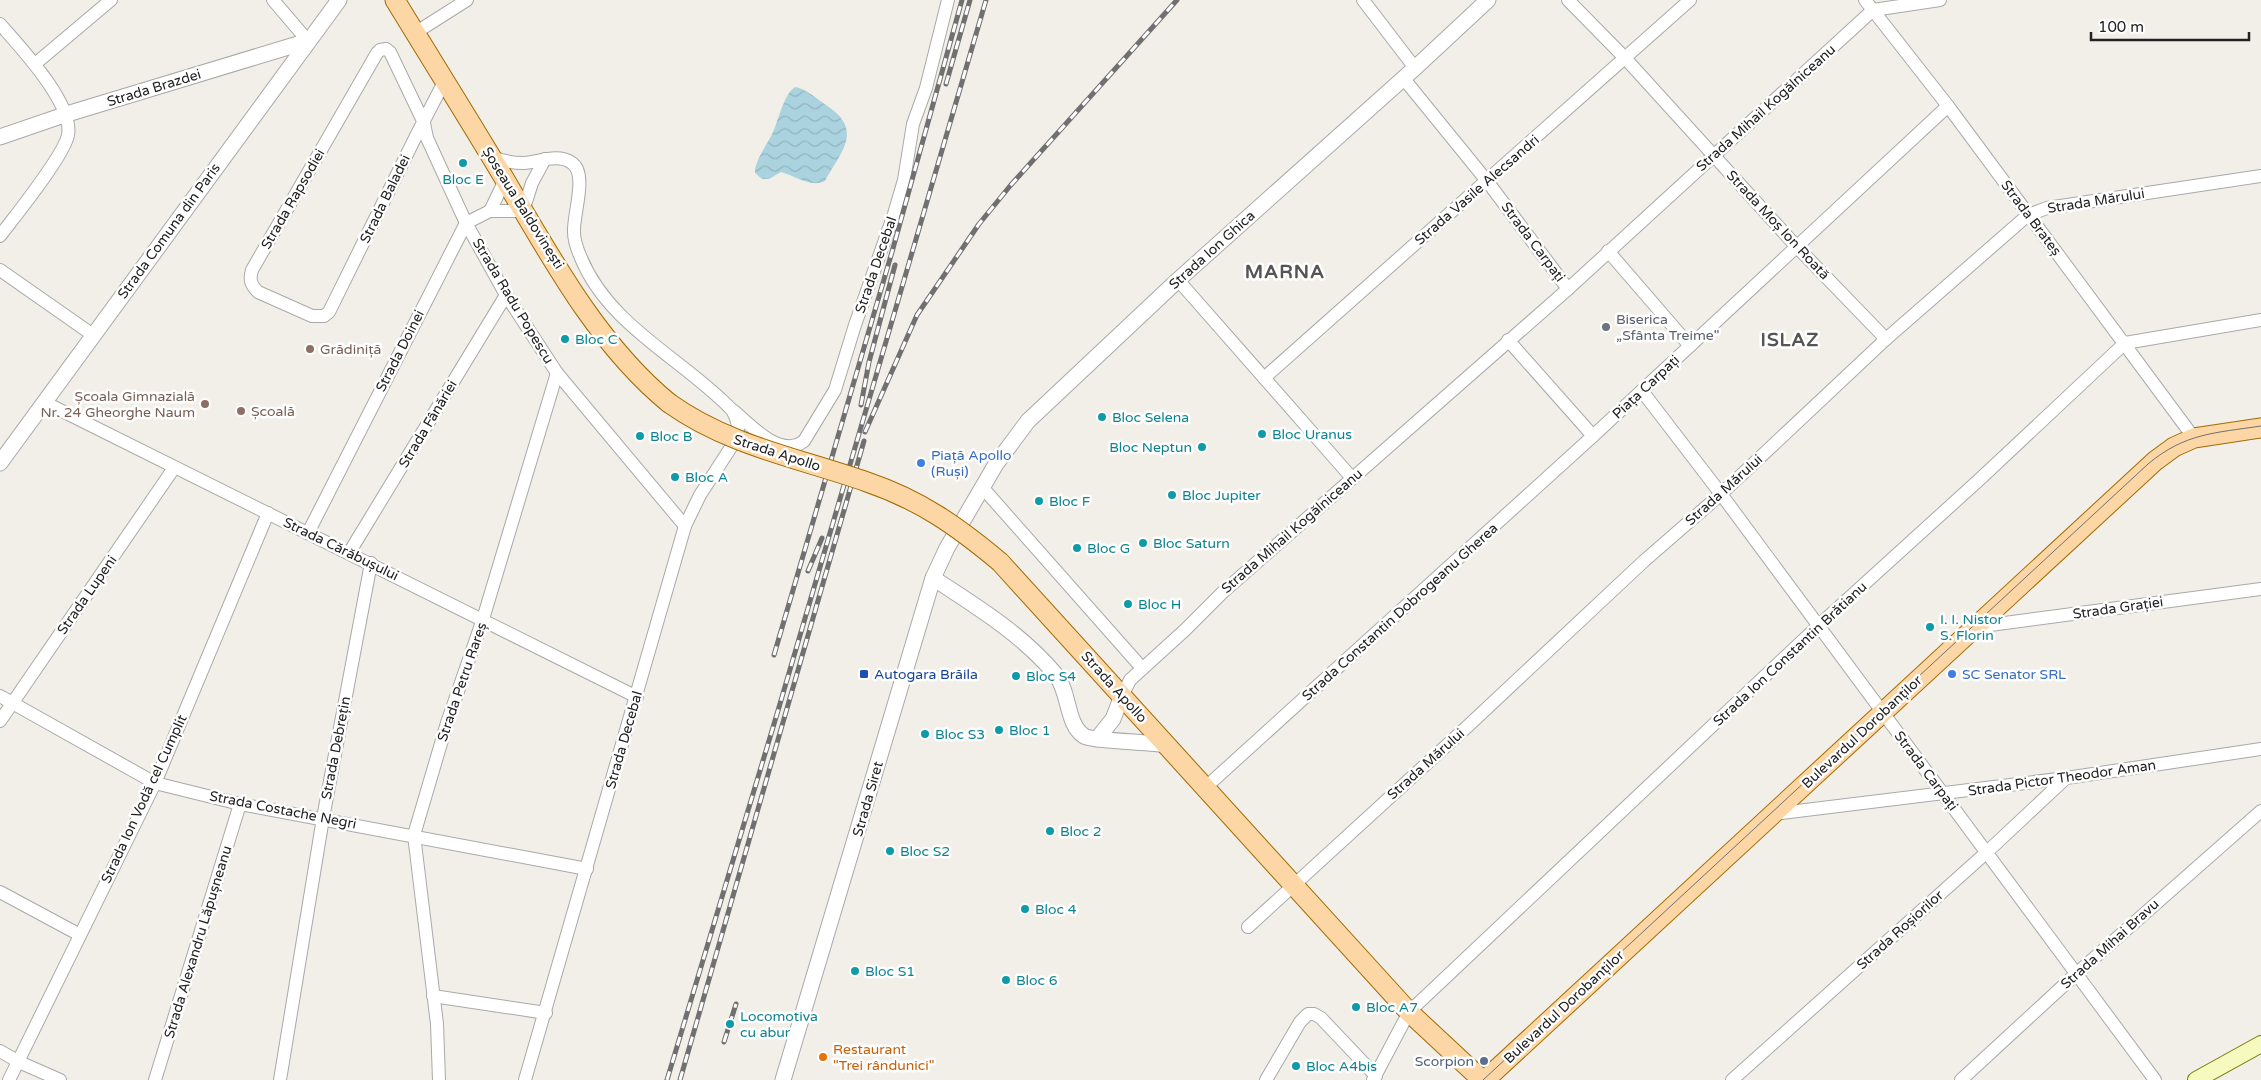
<svg xmlns="http://www.w3.org/2000/svg" width="2261" height="1080" viewBox="0 0 2261 1080" font-family="'Varela Round',sans-serif">
<style>
.water{fill:url(#water-waves)}
.lines{fill:none;stroke-linecap:round;stroke-linejoin:round}
.minor-casing{stroke:#a9a9a9;stroke-width:14}
.tertiary-casing{stroke:#a9a9a9;stroke-width:17}
.secondary-casing{stroke:#707d05;stroke-width:18}
.primary-casing{stroke:#a06b00;stroke-width:21}
.minor{stroke:#fff;stroke-width:12}
.tertiary{stroke:#fff;stroke-width:15}
.secondary{stroke:#f7fabf;stroke-width:16}
.primary{stroke:#fcd6a4;stroke-width:19}
.tram{stroke:#707070;stroke-width:1}
.rail-casing{stroke:#707070;stroke-width:5}
.rail{stroke:#fff;stroke-width:3;stroke-dasharray:9;stroke-linecap:butt}
.primary-bridge-casing{stroke:#a06b00;stroke-width:21;stroke-linecap:butt}
.primary-bridge{stroke:#fcd6a4;stroke-width:19}
.culture-dot{fill:#0f9aa8;stroke:#fff;stroke-width:2}
.worship-dot{fill:#6b7280;stroke:#fff;stroke-width:2}
.education-dot{fill:#8d6e63;stroke:#fff;stroke-width:2}
.shop-dot{fill:#3f7fe0;stroke:#fff;stroke-width:2}
.transit-dot{fill:#1a4fb4;stroke:#fff;stroke-width:2}
.food-dot{fill:#e8710a;stroke:#fff;stroke-width:2}
.service-dot{fill:#5c6f8a;stroke:#fff;stroke-width:2}
.labels{text-anchor:middle;dominant-baseline:central;stroke-width:5;stroke-linejoin:round;paint-order:stroke}
.street-label{font-size:14px;fill:#222;stroke:#fff}
.culture-label{font-size:14px;fill:#0d838f;stroke:#fff;text-anchor:start}
.worship-label{font-size:14px;fill:#5b616d;stroke:#fff;text-anchor:start}
.education-label{font-size:14px;fill:#785e54;stroke:#fff;text-anchor:start}
.shop-label{font-size:14px;fill:#366cbe;stroke:#fff;text-anchor:start}
.transit-label{font-size:14px;fill:#164399;stroke:#fff;text-anchor:start}
.food-label{font-size:14px;fill:#c56008;stroke:#fff;text-anchor:start}
.service-label{font-size:14px;fill:#4e5e75;stroke:#fff;text-anchor:end}
.district-label{font-size:19px;font-weight:bold;letter-spacing:1px;fill:#555;stroke:#fff}
</style>
<defs>
<pattern id="water-waves" width="16" height="10" patternUnits="userSpaceOnUse" patternTransform="scale(1.25)"><rect width="16" height="10" fill="#aad3df"/><path d="M0 5q4-4 8 0t8 0" fill="none" stroke="#92b5bf"/></pattern>
</defs>
<rect width="100%" height="100%" fill="#f2efe9"/>
<!-- water -->
<path class="water" d="M796 87C807 90 816 98 826 105 864 130 842 150 825 181 810 188 796 176 781 172L769 179H762L755 173C754 160 771 140 775 127 779 117 786 90 796 87Z"/>
<g class="lines">
<defs>
<g id="minor">
<polyline points="273,0 308,41"/>
<polyline points="1363,0 1415,68"/>
<polyline points="1568,0 1625,58 1796,246 1886,339"/>
<polyline points="1865,0 1948,106 2194,438"/>
<path d="M0 24C20 47 74 104 68 135 64 156 15 216 0 236"/>
<polyline points="415,33 467,0"/>
<polyline points="35,64 111,0"/>
<polyline points="1404,79 1487,181 1568,289"/>
<path d="M445 80 416 136 329 312 324 316H312L258 292C251 285 249 280 252 270L377 53 380 50 386 49 390 52 424 123 427 138 466 223 506 295 557 373 685 526"/>
<path d="M491 156C501 161 513 163 524 163 539 162 558 153 572 163 588 174 573 214 574 232 574 241 577 249 581 258 609 326 683 359 732 410 738 420 739 427 737 438L700 495 685 526 525 1080"/>
<polyline points="490,211 505,180"/>
<polyline points="1608,251 1690,346"/>
<polyline points="0,270 93,335"/>
<polyline points="1178,280 1352,478"/>
<polyline points="1508,340 1593,436"/>
<polyline points="1264,378 1690,0"/>
<polyline points="1642,391 1721,494 2155,1080"/>
<polyline points="44,402 637,697"/>
<path d="M734 411C751 426 781 459 804 441L835 390 855 325 894 214 904 180 913 124 926 88 948 0"/>
<polyline points="982,487 1142,668"/>
<polyline points="308,533 466,223 490,211 523,211 532,183 545,159"/>
<polyline points="349,553 506,295"/>
<polyline points="1975,627 2261,589"/>
<polyline points="0,696 155,783 240,804 587,869"/>
<polyline points="1122,696 1130,680 1185,630 1223,592 1568,289 1873,10 1940,0"/>
<polyline points="0,721 174,468"/>
<polyline points="1206,787 1593,436 1948,106"/>
<polyline points="1773,814 2066,778 2261,749"/>
<polyline points="0,892 80,935"/>
<polyline points="1248,927 1469,725 1644,561 1721,494 1886,339 2028,215 2047,208 2261,176"/>
<polyline points="433,996 546,1013"/>
<polyline points="0,1051 19,1062 60,1080"/>
<polyline points="9,1080 155,783 268,513"/>
<polyline points="155,1080 240,804"/>
<polyline points="280,1080 323,818 371,563"/>
<polyline points="439,1080 437,1024 414,835 447,723 483,619 557,373"/>
<polyline points="1266,1080 1300,1022 1308,1014 1314,1014 1321,1018 1376,1076"/>
<polyline points="1373,1080 1409,1012 1818,626 1980,479 2125,343 2261,320"/>
<polyline points="1732,1080 1987,852 2066,778"/>
<polyline points="1961,1080 2076,974 2261,811"/>
</g>
<g id="tertiary">
<polyline points="0,137 67,114 308,41"/>
<polyline points="0,463 339,0"/>
<path d="M933 578C977 607 1022 634 1056 675 1070 693 1066 724 1084 736 1092 741 1151 742 1167 745"/>
<polyline points="1097,739 1113,719 1122,696"/>
<polyline points="783,1080 933,578 947,548 996,464 1028,421 1178,280 1415,68 1488,0"/>
</g>
<polyline id="secondary" points="2196,1080 2261,1044"/>
<g id="primary">
<path d="M395 0C431 59 468 118 504 178 550 256 598 345 669 403"/>
<polyline points="1000,562 1409,1012 1482,1080"/>
<polyline points="1485,1080 2155,461 2174,447 2194,438 2261,428"/>
</g>
</defs>
<!-- minor casing -->
<use href="#minor" class="minor-casing"/>
<!-- tertiary casing -->
<use href="#tertiary" class="tertiary-casing"/>
<!-- secondary casing -->
<use href="#secondary" class="secondary-casing"/>
<!-- primary casing -->
<use href="#primary" class="primary-casing"/>
<!-- minor -->
<use href="#minor" class="minor"/>
<!-- tertiary -->
<use href="#tertiary" class="tertiary"/>
<!-- secondary -->
<use href="#secondary" class="secondary"/>
<!-- primary -->
<use href="#primary" class="primary"/>
<!-- tram -->
<path class="tram" d="M1483 1080 2148 464C2185 433 2215 433 2261 426"/>
<defs>
<g id="rail">
<polyline points="946,84 970,0"/>
<polyline points="861,405 869,362 895,265"/>
<polyline points="865,432 917,315 979,224 1010,186 1177,0"/>
<polyline points="808,571 822,538"/>
<polyline points="774,655 892,252 962,0"/>
<polyline points="724,1042 736,1004"/>
<polyline points="667,1080 777,714 986,0"/>
<polyline points="680,1080 864,441"/>
</g>
</defs>
<!-- rail casing -->
<use href="#rail" class="rail-casing"/>
<!-- rail -->
<use href="#rail" class="rail"/>
<defs>
<path id="primary-bridge" d="M669 403C729 446 799 458 867 482 920 500 957 526 1000 562"/>
</defs>
<!-- primary-bridge casing -->
<use href="#primary-bridge" class="primary-bridge-casing"/>
<!-- primary-bridge -->
<use href="#primary-bridge" class="primary-bridge"/>
</g>
<!-- markers -->
<g class="culture-dot">
<circle cx="463" cy="163" r="5"/>
<circle cx="565" cy="339" r="5"/>
<circle cx="1102" cy="417" r="5"/>
<circle cx="1262" cy="434" r="5"/>
<circle cx="640" cy="436" r="5"/>
<circle cx="1202" cy="447" r="5"/>
<circle cx="675" cy="477" r="5"/>
<circle cx="1172" cy="495" r="5"/>
<circle cx="1039" cy="501" r="5"/>
<circle cx="1143" cy="543" r="5"/>
<circle cx="1077" cy="548" r="5"/>
<circle cx="1128" cy="604" r="5"/>
<circle cx="1930" cy="627" r="5"/>
<circle cx="1016" cy="676" r="5"/>
<circle cx="999" cy="730" r="5"/>
<circle cx="925" cy="734" r="5"/>
<circle cx="1050" cy="831" r="5"/>
<circle cx="890" cy="851" r="5"/>
<circle cx="1025" cy="909" r="5"/>
<circle cx="855" cy="971" r="5"/>
<circle cx="1006" cy="980" r="5"/>
<circle cx="1356" cy="1007" r="5"/>
<circle cx="730" cy="1024" r="5"/>
<circle cx="1296" cy="1066" r="5"/>
</g>
<circle class="worship-dot" cx="1606" cy="327" r="5"/>
<g class="education-dot">
<circle cx="310" cy="349" r="5"/>
<circle cx="205" cy="404" r="5"/>
<circle cx="241" cy="411" r="5"/>
</g>
<g class="shop-dot">
<circle cx="921" cy="463" r="5"/>
<circle cx="1952" cy="674" r="5"/>
</g>
<rect class="transit-dot" x="859" y="669" width="10" height="10" rx="2.5"/>
<circle class="food-dot" cx="823" cy="1057" r="5"/>
<circle class="service-dot" cx="1484" cy="1061" r="5"/>
<g class="labels">
<!-- street labels -->
<g class="street-label">
<text transform="translate(154 88) rotate(-17)">Strada Brazdei</text>
<text transform="translate(1766 108) rotate(-42)">Strada Mihail Kogălniceanu</text>
<text transform="translate(1477 190) rotate(-41)">Strada Vasile Alecsandri</text>
<text transform="translate(293 199) rotate(-60)">Strada Rapsodiei</text>
<text transform="translate(385 199) rotate(-64)">Strada Baladei</text>
<text transform="translate(2096 201) rotate(-9)">Strada Mărului</text>
<text transform="translate(523 208) rotate(58)">Șoseaua Baldovinești</text>
<text transform="translate(2031 218) rotate(53)">Strada Brateș</text>
<text transform="translate(1778 225) rotate(47)">Strada Moș Ion Roată</text>
<text transform="translate(169 231) rotate(-54)">Strada Comuna din Paris</text>
<text transform="translate(1533 242) rotate(53)">Strada Carpați</text>
<text transform="translate(1212 250) rotate(-42)">Strada Ion Ghica</text>
<text transform="translate(876 265) rotate(-71)">Strada Decebal</text>
<text transform="translate(513 301) rotate(59)">Strada Radu Popescu</text>
<text transform="translate(400 351) rotate(-63)">Strada Doinei</text>
<text transform="translate(1646 387) rotate(-43)">Piața Carpați</text>
<text transform="translate(428 424) rotate(-59)">Strada Fânăriei</text>
<text transform="translate(777 453) rotate(18)">Strada Apollo</text>
<text transform="translate(1724 490) rotate(-42)">Strada Mărului</text>
<text transform="translate(1292 531) rotate(-41)">Strada Mihail Kogălniceanu</text>
<text transform="translate(341 549) rotate(26)">Strada Cărăbușului</text>
<text transform="translate(87 595) rotate(-55)">Strada Lupeni</text>
<text transform="translate(2118 608) rotate(-8)">Strada Grației</text>
<text transform="translate(1400 612) rotate(-42)">Strada Constantin Dobrogeanu Gherea</text>
<text transform="translate(1790 654) rotate(-43)">Strada Ion Constantin Brătianu</text>
<text transform="translate(462 682) rotate(-71)">Strada Petru Rareș</text>
<text transform="translate(1114 687) rotate(48)">Strada Apollo</text>
<text transform="translate(1862 732) rotate(-43)">Bulevardul Dorobanților</text>
<text transform="translate(624 740) rotate(-74)">Strada Decebal</text>
<text transform="translate(336 748) rotate(-79)">Strada Debrețin</text>
<text transform="translate(1426 764) rotate(-42)">Strada Mărului</text>
<text transform="translate(1926 771) rotate(53)">Strada Carpați</text>
<text transform="translate(2062 778) rotate(-8)">Strada Pictor Theodor Aman</text>
<text transform="translate(144 799) rotate(-65)">Strada Ion Vodă cel Cumplit</text>
<text transform="translate(868 799) rotate(-74)">Strada Siret</text>
<text transform="translate(283 810) rotate(11)">Strada Costache Negri</text>
<text transform="translate(1900 930) rotate(-42)">Strada Roșiorilor</text>
<text transform="translate(198 942) rotate(-73)">Strada Alexandru Lăpușneanu</text>
<text transform="translate(2110 944) rotate(-42)">Strada Mihai Bravu</text>
<text transform="translate(1564 1007) rotate(-43)">Bulevardul Dorobanților</text>
</g>
<!-- culture labels -->
<g class="culture-label">
<text x="463" y="179" text-anchor="middle">Bloc E</text>
<text x="575" y="339">Bloc C</text>
<text x="1112" y="417">Bloc Selena</text>
<text x="1272" y="434">Bloc Uranus</text>
<text x="650" y="436">Bloc B</text>
<text x="1192" y="447" text-anchor="end">Bloc Neptun</text>
<text x="685" y="477">Bloc A</text>
<text x="1182" y="495">Bloc Jupiter</text>
<text x="1049" y="501">Bloc F</text>
<text x="1153" y="543">Bloc Saturn</text>
<text x="1087" y="548">Bloc G</text>
<text x="1138" y="604">Bloc H</text>
<text x="1940" y="619">I. I. Nistor<tspan x="1940" dy="16">S. Florin</tspan></text>
<text x="1026" y="676">Bloc S4</text>
<text x="1009" y="730">Bloc 1</text>
<text x="935" y="734">Bloc S3</text>
<text x="1060" y="831">Bloc 2</text>
<text x="900" y="851">Bloc S2</text>
<text x="1035" y="909">Bloc 4</text>
<text x="865" y="971">Bloc S1</text>
<text x="1016" y="980">Bloc 6</text>
<text x="1366" y="1007">Bloc A7</text>
<text x="740" y="1016">Locomotiva<tspan x="740" dy="16">cu abur</tspan></text>
<text x="1306" y="1066">Bloc A4bis</text>
</g>
<!-- worship labels -->
<g class="worship-label">
<text x="1616" y="319">Biserica<tspan x="1616" dy="16">„Sfânta Treime"</tspan></text>
</g>
<!-- education labels -->
<g class="education-label">
<text x="320" y="349">Grădiniță</text>
<text x="195" y="396" text-anchor="end">Școala Gimnazială<tspan x="195" dy="16">Nr. 24 Gheorghe Naum</tspan></text>
<text x="251" y="411">Școală</text>
</g>
<!-- shop labels -->
<g class="shop-label">
<text x="931" y="455">Piață Apollo<tspan x="931" dy="16">(Ruși)</tspan></text>
<text x="1962" y="674">SC Senator SRL</text>
</g>
<!-- transit labels -->
<g class="transit-label">
<text x="874" y="674">Autogara Brăila</text>
</g>
<!-- food labels -->
<g class="food-label">
<text x="833" y="1049">Restaurant<tspan x="833" dy="16">"Trei rândunici"</tspan></text>
</g>
<!-- service labels -->
<g class="service-label">
<text x="1474" y="1061">Scorpion</text>
</g>
<!-- district labels -->
<g class="district-label">
<text x="1285" y="272">MARNA</text>
<text x="1790" y="340">ISLAZ</text>
</g>
</g>
<!-- scale -->
<path d="M2091 32v8h158v-8" fill="none" stroke="#222222" stroke-width="2.5"/>
<text x="2098" y="32" font-size="15" fill="#222222" stroke="#ffffff" stroke-width="4" paint-order="stroke">100 m</text>
</svg>
